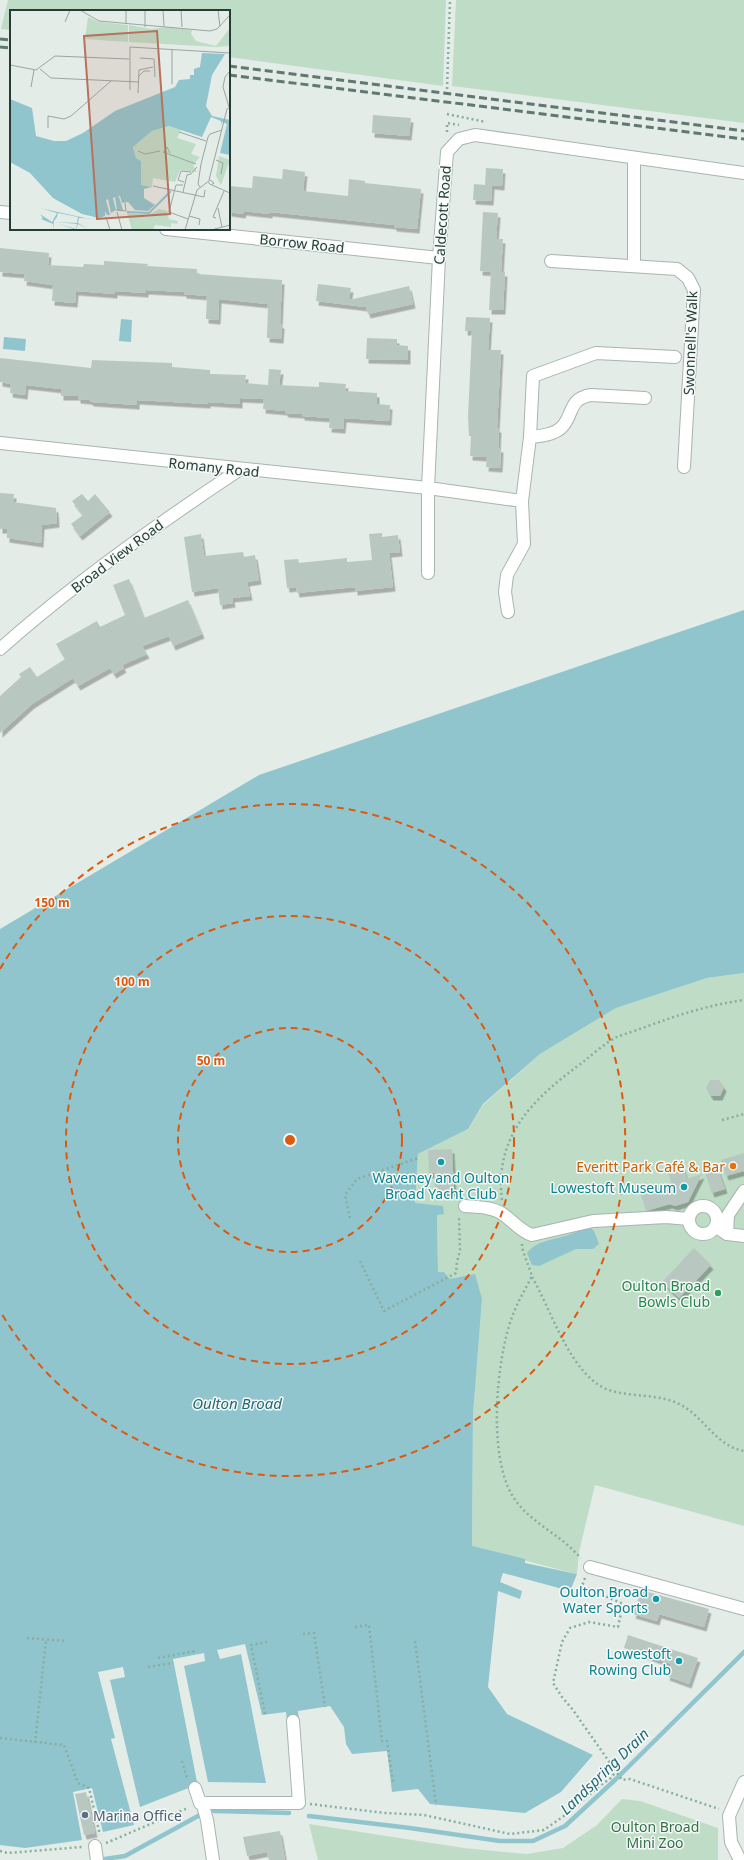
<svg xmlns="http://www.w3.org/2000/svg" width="744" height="1860" viewBox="0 0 744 1860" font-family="'Noto Sans',sans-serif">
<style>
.green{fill:#bfdcc6}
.water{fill:#90c5cd}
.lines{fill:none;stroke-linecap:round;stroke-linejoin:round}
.stream{stroke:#90c5cd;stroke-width:4.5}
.building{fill:#b9c7c1;filter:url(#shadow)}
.minor-casing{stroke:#a7b4af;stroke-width:14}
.path{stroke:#87aea0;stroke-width:2.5;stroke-dasharray:2 3;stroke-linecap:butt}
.minor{stroke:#fff;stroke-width:12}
.rail{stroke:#5f7871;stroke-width:3;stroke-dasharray:8 4;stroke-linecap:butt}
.ring{fill:none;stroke:#de580e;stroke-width:2;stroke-dasharray:7 5}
.culture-dot{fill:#0f9aa8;stroke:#f4f9f7;stroke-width:1.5}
.food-dot{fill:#e8710a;stroke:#f4f9f7;stroke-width:1.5}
.leisure-dot{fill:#2e9e5b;stroke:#f4f9f7;stroke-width:1.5}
.service-dot{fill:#5c6f8a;stroke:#f4f9f7;stroke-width:1.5}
.labels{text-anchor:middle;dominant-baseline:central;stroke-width:3;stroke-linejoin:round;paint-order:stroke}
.street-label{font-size:14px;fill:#253d36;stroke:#f4f9f7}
.food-label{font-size:14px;fill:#c56008;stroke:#f4f9f7;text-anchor:end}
.culture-label{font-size:14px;fill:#0d838f;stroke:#f4f9f7;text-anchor:end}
.leisure-label{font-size:14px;fill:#27864d;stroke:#f4f9f7;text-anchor:end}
.service-label{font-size:14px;fill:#4e5e75;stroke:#f4f9f7;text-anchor:start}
.park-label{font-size:14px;fill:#327148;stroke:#f4f9f7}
.water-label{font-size:15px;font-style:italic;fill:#236974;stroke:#f4f9f7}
.inset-river{fill:none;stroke:#90c5cd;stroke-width:2}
.inset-road{fill:none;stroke:#98a6a1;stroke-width:1}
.view{fill:#b7725b;fill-opacity:0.15;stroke:#b7725b;stroke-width:2}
.inset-edge{fill:none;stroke:#253d36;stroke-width:2}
.centre{fill:#de580e;stroke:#f4f9f7;stroke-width:2}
.ring-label{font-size:12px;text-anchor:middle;font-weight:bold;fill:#de580e;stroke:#f4f9f7;stroke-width:3;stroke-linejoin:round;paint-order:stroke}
</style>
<defs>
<filter id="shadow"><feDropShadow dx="2.5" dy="4.5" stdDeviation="0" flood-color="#0004"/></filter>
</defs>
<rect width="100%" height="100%" fill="#e4ece8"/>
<!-- green -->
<g class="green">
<polygon points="8,0 446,0 443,86 229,57 229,11 11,11 11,30 1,29"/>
<polygon points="456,0 744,0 744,123 452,86"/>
<polygon points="744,973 744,1526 595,1485 579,1552 577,1574 472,1547 473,1415 482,1299 450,1279 444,1272 438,1272 437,1215 415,1203 418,1154 468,1129 483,1105 540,1054 616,1008 707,978"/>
<polygon points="622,1799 640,1801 718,1828 718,1860 318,1860 309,1824 464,1848 527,1854 563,1848 597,1825"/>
</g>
<!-- water -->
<g class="water">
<polygon points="121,319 132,320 131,342 119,341"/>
<polygon points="4,337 26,339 25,351 3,349"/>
<polygon points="744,610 744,973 707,978 616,1008 540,1054 483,1104 468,1129 418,1154 415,1203 443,1206 444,1214 437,1215 438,1272 444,1272 450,1279 475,1274 482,1299 473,1415 472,1546 525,1559 525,1563 577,1574 570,1591 503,1573 500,1582 522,1591 520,1599 498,1591 488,1687 507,1714 593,1755 561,1792 525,1813 430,1804 418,1789 392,1792 387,1751 352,1754 346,1744 344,1727 330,1706 298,1711 299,1721 287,1722 286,1712 262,1715 245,1644 217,1650 220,1659 241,1654 266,1783 208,1782 184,1666 205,1661 204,1653 173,1659 198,1787 191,1787 140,1807 110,1680 125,1677 123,1667 98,1672 115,1738 111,1739 134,1825 103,1832 92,1788 73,1792 82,1840 25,1848 0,1845 0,929 259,775"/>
<path d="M588 1225 594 1231 599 1244 593 1249H576L539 1266 532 1265 527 1253C538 1239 556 1240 571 1234 577 1232 583 1228 588 1225Z"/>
</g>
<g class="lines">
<!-- stream -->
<g class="stream">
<polyline points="214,1811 289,1813"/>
<polyline points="309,1816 410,1828 500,1841 533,1841 565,1826 616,1779 744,1652"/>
<polyline points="105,1859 125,1856 198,1816"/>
</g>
</g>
<!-- building -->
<g class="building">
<polygon points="373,115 411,118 409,136 372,133"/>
<polygon points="486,168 503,169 502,186 492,185 491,201 473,200 474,184 485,185"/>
<polygon points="283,169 305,172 303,191 348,196 349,179 365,181 365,183 421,189 417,229 394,227 394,225 270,212 270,214 244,211 243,214 229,212 229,186 252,188 253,176 282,179"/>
<polygon points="483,212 498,213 496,239 503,239 501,272 505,272 503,310 489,310 491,272 494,272 480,271"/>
<polygon points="0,248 49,253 48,265 83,267 84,264 104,265 104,261 148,264 147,266 197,269 197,274 282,280 280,324 282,324 281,339 267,338 268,304 219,299 218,320 206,319 207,296 184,294 184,292 146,290 146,293 115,291 115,294 76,291 75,303 52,301 53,285 24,281 25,274 0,272"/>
<polygon points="318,284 351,288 349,300 409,286 413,304 368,314 366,307 316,301"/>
<polygon points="466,317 490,318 488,350 501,350 497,428 499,428 498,448 501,448 500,468 486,467 487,457 470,456 471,436 469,436 468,417 472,331 465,331"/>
<polygon points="367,338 397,339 397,345 408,346 408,360 366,359"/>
<polygon points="0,358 91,368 92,360 172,363 172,367 210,370 210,374 246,375 245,383 268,385 269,369 281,370 279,385 319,387 319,382 346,384 345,391 377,393 377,404 390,405 389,421 344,418 343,429 329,428 330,418 302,416 302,414 285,413 286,411 263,409 264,399 240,398 240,404 208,402 208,404 137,400 137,405 92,402 89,400 78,399 78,396 61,396 61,389 26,385 25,395 10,393 11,384 0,382"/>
<polygon points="0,493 14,494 13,502 56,508 57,523 42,525 41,543 7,538 7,529 0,529"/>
<polygon points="82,494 88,501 95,494 110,512 80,536 71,524 83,515 72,501"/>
<polygon points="382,533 382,537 398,535 400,552 389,553 393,587 355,591 355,587 297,593 296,587 287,588 284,560 298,559 299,563 347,558 347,562 372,560 369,534"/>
<polygon points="201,534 204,556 243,552 244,557 255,555 259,580 247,582 250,596 232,598 233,603 220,605 218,588 192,592 184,537"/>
<polygon points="129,579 144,618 188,600 202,634 173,646 169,636 142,646 147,654 122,665 124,668 114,674 110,668 78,686 73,678 32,704 0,733 0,696 21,677 19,674 30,667 37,677 65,659 56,644 97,621 100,627 125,615 113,585"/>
<polygon points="710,1080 719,1080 724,1087 720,1096 711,1096 706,1088"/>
<polygon points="452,1149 454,1192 435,1193 434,1173 429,1174 428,1150"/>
<polygon points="744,1153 744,1171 726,1176 721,1160"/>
<polygon points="682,1165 687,1179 702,1174 688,1202 675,1206 670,1204 646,1211 641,1195 672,1185 667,1169"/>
<polygon points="718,1169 725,1189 712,1193 705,1173"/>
<polygon points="694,1248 711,1265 679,1298 662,1282"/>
<polygon points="641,1590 709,1609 704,1627 659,1614 657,1621 633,1614"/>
<polygon points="628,1635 698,1658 689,1684 667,1676 671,1664 624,1648"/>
<polygon points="86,1792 95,1833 84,1835 75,1794"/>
<polygon points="280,1831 285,1860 269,1860 267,1852 247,1856 243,1837"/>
</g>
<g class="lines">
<defs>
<g id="minor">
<polyline points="0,212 11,213"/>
<polyline points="166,229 439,258"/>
<polyline points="551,261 677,269 688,278 694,290 684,467"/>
<polyline points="634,265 634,159"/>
<path d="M530 437C540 436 554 435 562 427 574 414 568 399 591 395L645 398"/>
<polyline points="0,443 428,488 522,501"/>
<polyline points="428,573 428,488 439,258 447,152 459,139 475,135 744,173"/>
<polyline points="508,612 505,592 507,575 524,544 522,501 530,437 533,376 596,353 675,357"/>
<path d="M0 649C74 583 156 525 239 470"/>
<path d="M465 1206C477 1207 494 1207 504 1215 514 1222 520 1231 532 1235L593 1221 666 1217 689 1219"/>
<circle cx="703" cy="1220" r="14"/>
<polyline points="721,1230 727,1234 744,1236"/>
<polyline points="727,1234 728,1215 744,1191"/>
<polyline points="590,1567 744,1609"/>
<polyline points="195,1788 200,1803 299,1803 293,1721"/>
<polyline points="202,1802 207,1820 213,1860"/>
<polyline points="95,1846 97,1860"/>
<polyline points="740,1860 731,1842 729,1816 744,1782"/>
</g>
</defs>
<!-- minor casing -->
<use href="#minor" class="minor-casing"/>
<!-- path -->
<g class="path">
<polyline points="447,89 450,0"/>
<polyline points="447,114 486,122"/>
<polyline points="447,132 447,123 459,125"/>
<polyline points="722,1120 744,1114"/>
<path d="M502 1200C494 1135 534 1098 583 1062 593 1054 605 1043 617 1037 627 1033 638 1030 648 1026 681 1014 709 1005 744 1000"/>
<polyline points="350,1218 345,1195 357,1179 418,1158"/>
<path d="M522 1244V1248L532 1276C525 1290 517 1303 512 1317 496 1361 488 1454 512 1495 522 1513 543 1526 559 1538 567 1544 574 1551 581 1558"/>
<polyline points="360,1261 384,1311 456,1273 457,1262 460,1250 459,1217"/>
<path d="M532 1277C551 1309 571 1377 609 1390 633 1398 659 1393 681 1405 705 1418 716 1446 744 1451"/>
<polyline points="585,1578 582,1586 623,1604 618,1627 589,1622 570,1628 562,1642 553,1683 562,1697 573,1710 622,1780 630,1779 719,1809"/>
<polyline points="355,1627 369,1625 382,1741 387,1741 393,1782"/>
<polyline points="303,1634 314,1633 325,1707"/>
<polyline points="27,1638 65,1641"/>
<polyline points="415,1641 436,1805"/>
<polyline points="158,1658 196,1651"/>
<polyline points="148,1667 173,1663"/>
<polyline points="265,1714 251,1645 267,1642"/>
<polyline points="0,1738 64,1745 78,1783 89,1788 100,1835"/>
<polyline points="35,1743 46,1640"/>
<polyline points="182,1761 187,1778"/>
<polyline points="310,1804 385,1813 424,1815 510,1834 544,1830 571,1811 598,1787 611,1778 616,1771"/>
<polyline points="106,1843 188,1808"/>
<polyline points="0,1851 8,1853 82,1847"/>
</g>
<!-- minor -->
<use href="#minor" class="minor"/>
<!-- rail -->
<g class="rail">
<polyline points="0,39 11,40"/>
<polyline points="0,47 11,48"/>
<polyline points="229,66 744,131"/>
<polyline points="229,75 744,139"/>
</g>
</g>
<!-- distance rings -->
<g class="ring">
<circle cx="290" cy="1140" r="112"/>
<circle cx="290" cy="1140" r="224"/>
<path d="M0 969A336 336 0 1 1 0 1311"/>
</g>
<!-- markers -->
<g class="culture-dot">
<circle cx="441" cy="1162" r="4"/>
<circle cx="684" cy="1187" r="4"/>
<circle cx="656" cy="1599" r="4"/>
<circle cx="679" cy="1661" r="4"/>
</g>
<circle class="food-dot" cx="733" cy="1166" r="4"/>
<circle class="leisure-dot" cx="718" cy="1293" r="4"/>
<circle class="service-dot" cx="85" cy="1815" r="4"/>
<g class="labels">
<!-- street labels -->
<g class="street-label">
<text transform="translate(442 215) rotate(-86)">Caldecott Road</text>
<text transform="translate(302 243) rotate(6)">Borrow Road</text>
<text transform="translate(690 343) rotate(-88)">Swonnell's Walk</text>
<text transform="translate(214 467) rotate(6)">Romany Road</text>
<text transform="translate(117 556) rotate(-37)">Broad View Road</text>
</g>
<!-- food labels -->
<g class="food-label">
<text x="725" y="1166">Everitt Park Café &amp; Bar</text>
</g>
<!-- culture labels -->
<g class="culture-label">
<text x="441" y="1177" text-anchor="middle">Waveney and Oulton<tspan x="441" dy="16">Broad Yacht Club</tspan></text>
<text x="676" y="1187">Lowestoft Museum</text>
<text x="648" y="1591">Oulton Broad<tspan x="648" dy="16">Water Sports</tspan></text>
<text x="671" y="1653">Lowestoft<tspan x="671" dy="16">Rowing Club</tspan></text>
</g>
<!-- leisure labels -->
<g class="leisure-label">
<text x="710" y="1285">Oulton Broad<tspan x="710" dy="16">Bowls Club</tspan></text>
</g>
<!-- service labels -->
<g class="service-label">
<text x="93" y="1815">Marina Office</text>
</g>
<!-- park labels -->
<g class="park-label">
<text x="655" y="1826">Oulton Broad<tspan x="655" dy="16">Mini Zoo</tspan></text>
</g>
<!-- water labels -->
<g class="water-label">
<text x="237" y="1403">Oulton Broad</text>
<text transform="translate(604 1771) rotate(-44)">Landspring Drain</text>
</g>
</g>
<!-- overview -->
<g transform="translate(10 10)">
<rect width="220" height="220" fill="#e4ece8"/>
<path d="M78 7 89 12 118 15V32L75 29ZM119 15 141 19 157 17 182 20 181 24 186 31 206 36 220 18V36L206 37 119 32ZM159 116 171 120 167 128 186 134 181 144 190 147 183 155 187 162 170 160 165 172 143 168 142 177 131 175V151L126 148 123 137 142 121ZM209 146 220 150 211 175 206 166ZM149 199 157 201 159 209 168 211 167 214 161 213V217L145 215 143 220H122L117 203 139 205Z" fill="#bfdcc6"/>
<path d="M192 43 215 44 202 65 196 96 202 106 220 110V145L210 143 217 114 212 112V115L211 111 201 107 192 127 159 116 142 121 123 137 126 148 131 151V175L142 177 134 179V188L145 195 138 201 125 200 118 192 112 193 110 186 107 187H109L113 200H107L105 187 103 188 106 200 101 203 98 189 96 190 100 205H97L95 201V206L89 208 72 204 43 188 20 163 0 152V89L22 98 26 126 44 131H56L73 123 105 101 165 77 169 70 180 69V65H184V59L190 57ZM30 198 75 208 96 209 69 208 68 213 78 219 68 214 66 220 49 214 66 219 67 214 45 212 67 213 68 207 48 203 47 207 44 211 43 220V214L31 209 33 208 30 204 42 212 47 203Z" fill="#90c5cd"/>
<path class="inset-river" d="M117 202 139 203 161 181"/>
<path class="inset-road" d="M70 0 89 11 200 21 207 19 220 5M116 0V14M135 0V17M153 0 154 16M171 0 172 17M208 0 210 17M55 12 60 0M162 39V74M130 48 144 49 145 67M0 55 26 60 45 46 119 49M30 59 41 68 129 72M129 66 134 61H140M21 77 24 60M120 80V37L220 43M128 83 129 60 143 57M219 97 213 77 215 67 220 61M38 118V106L54 109 61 106 101 71M169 122 196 131M128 141 135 144 150 141M153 142 186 154M154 142 157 137 160 143M206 150 213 153 211 164M199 170 217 99 220 97M174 172 168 170 171 161 181 162M173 175H166L159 202 178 209M202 175 220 183M143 176 194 187 195 180M190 177 188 174 191 154 198 127 200 124 212 120M173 182 177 165 181 164 187 157M208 198 212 217M106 200 116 201 115 193M107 202 112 220M179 206 190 209 189 215M96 207 100 220M206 208 203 207 214 181M175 220 187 180 200 170 204 173 201 175 198 172M201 220 220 215"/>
<path class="view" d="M147 21 160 204 87 209 74 26Z"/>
<rect width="220" height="220" class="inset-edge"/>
</g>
<circle cx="290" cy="1140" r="6" class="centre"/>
<g class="ring-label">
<text x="52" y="907">150 m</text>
<text x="132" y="986">100 m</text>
<text x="211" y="1065">50 m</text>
</g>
</svg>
